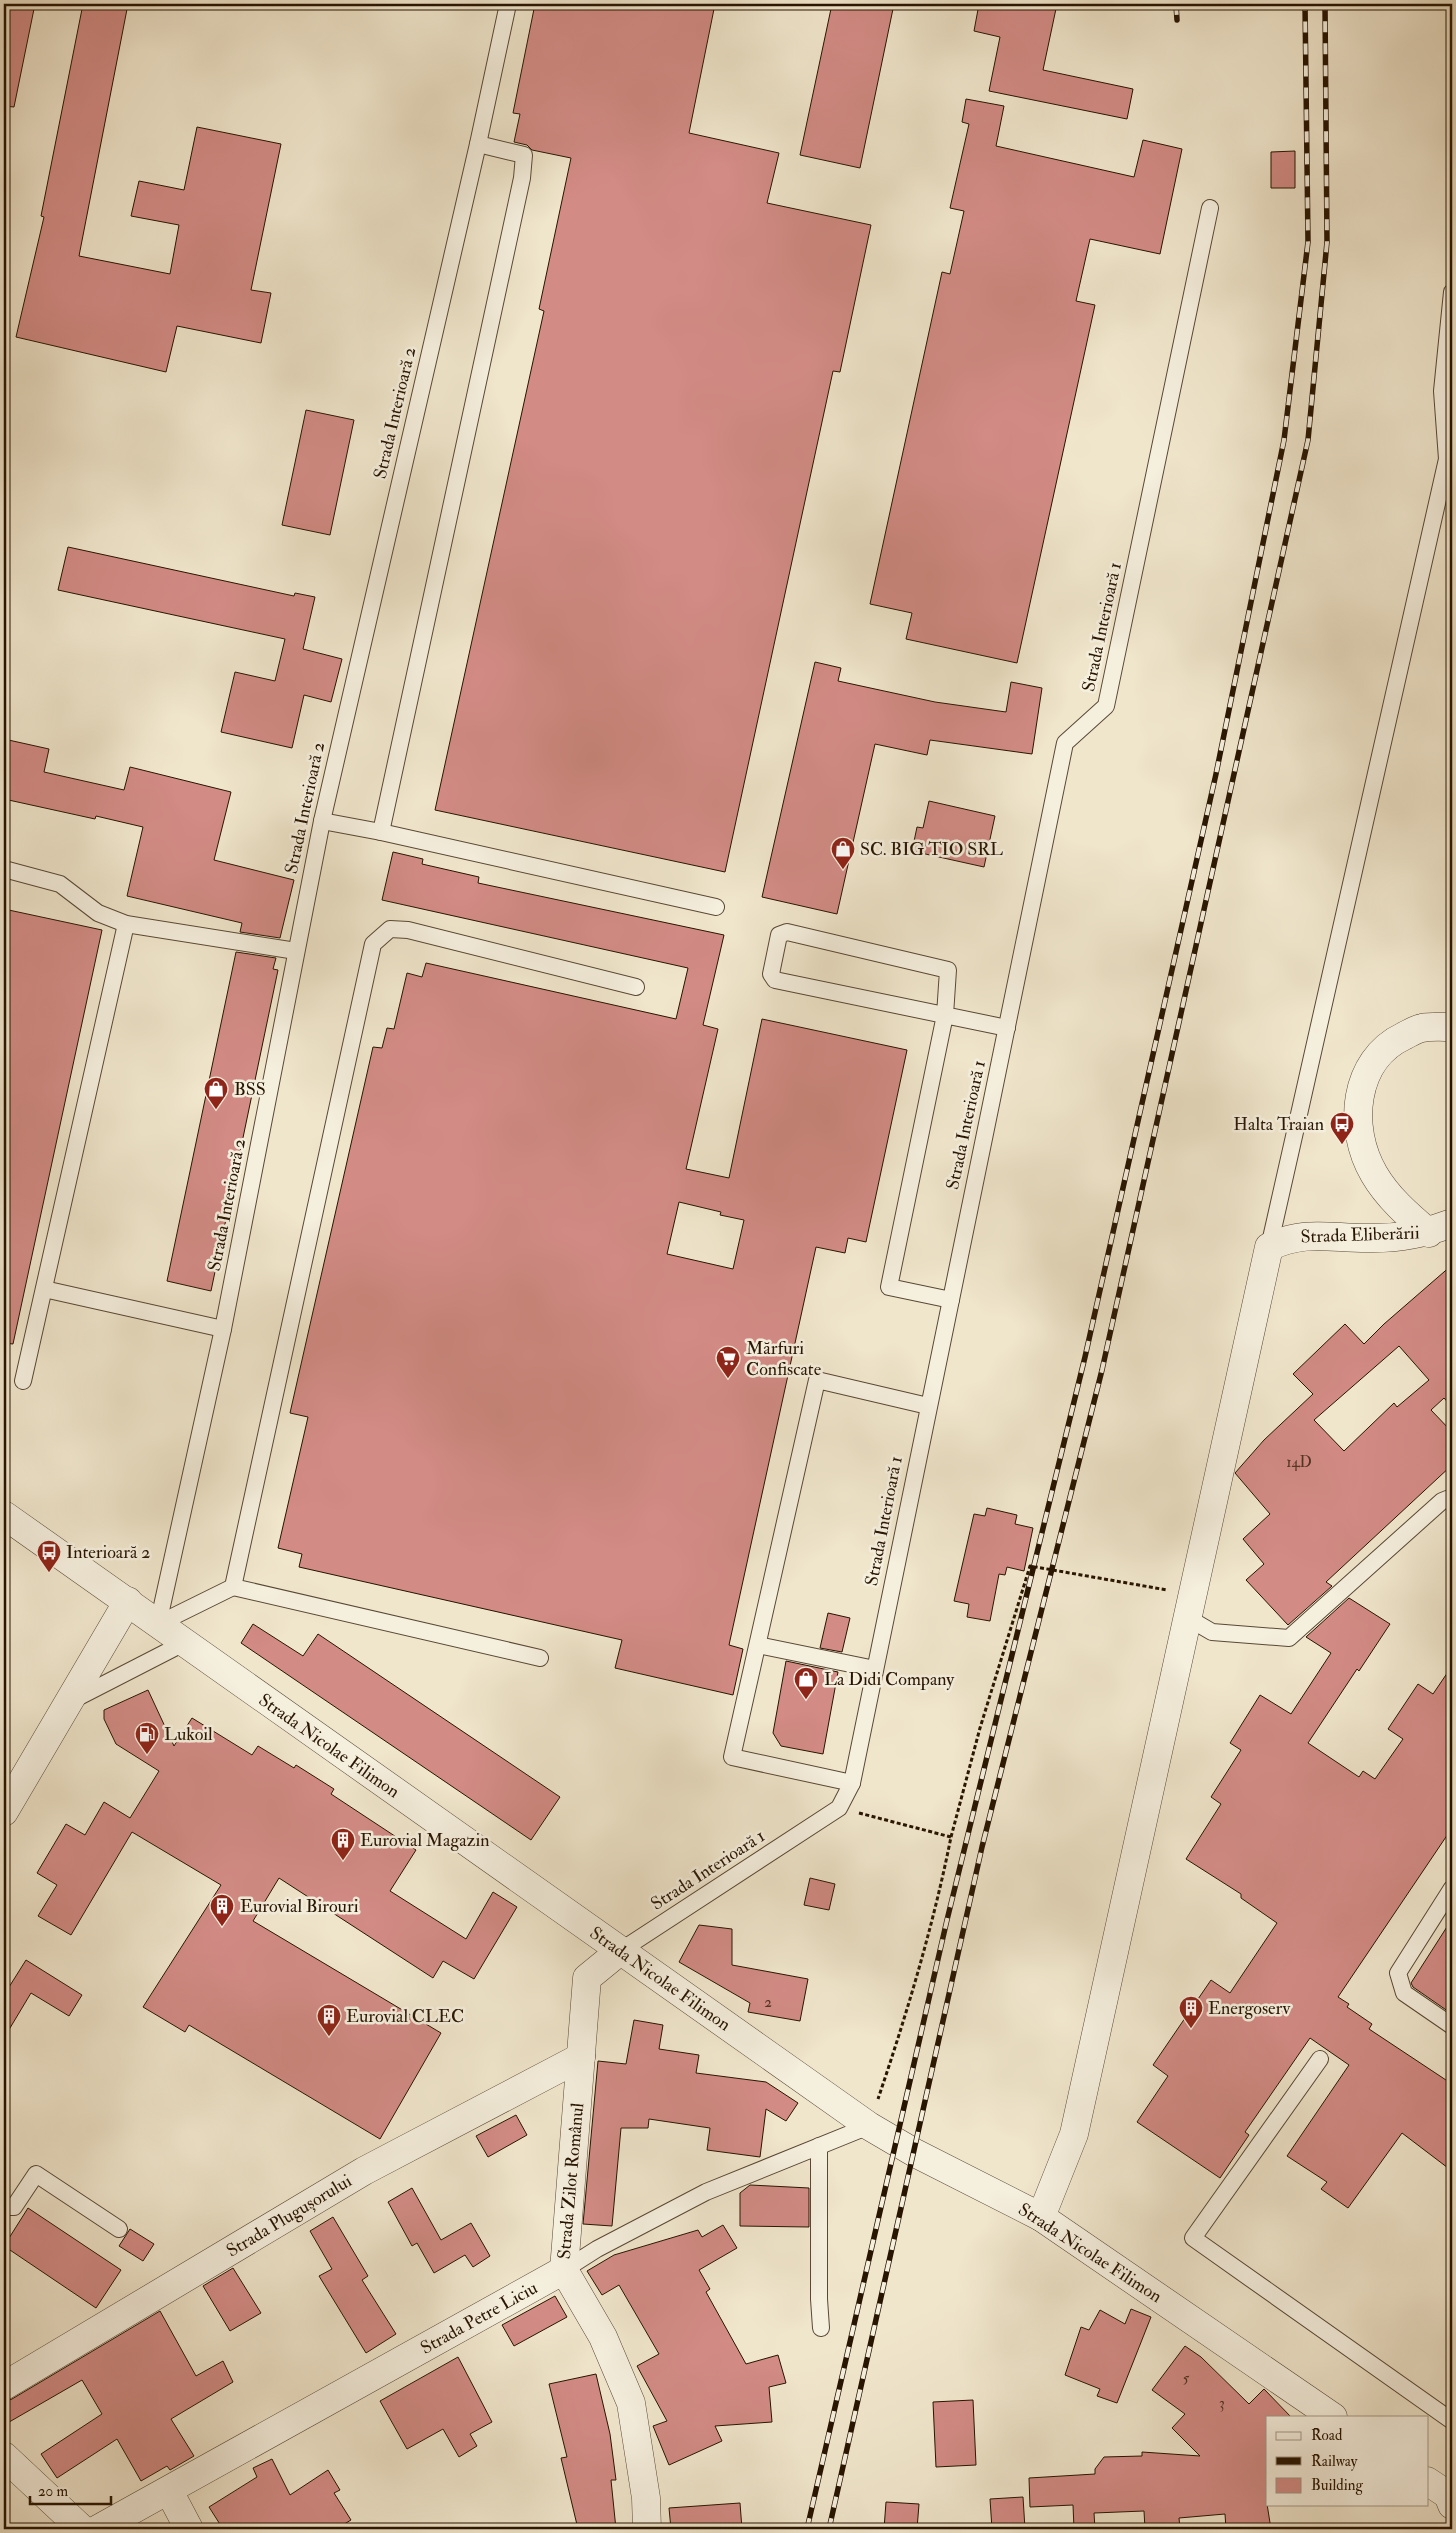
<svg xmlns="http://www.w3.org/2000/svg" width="1456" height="2533" viewBox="0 0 1456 2533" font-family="'IM FELL Double Pica',serif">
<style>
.building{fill:#d28b85;stroke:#271401;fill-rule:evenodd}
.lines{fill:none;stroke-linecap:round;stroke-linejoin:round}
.service-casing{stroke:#594834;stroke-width:18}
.minor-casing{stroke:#594834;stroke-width:29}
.tertiary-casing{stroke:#594834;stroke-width:29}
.path{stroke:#271401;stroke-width:3;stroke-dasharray:4 2.5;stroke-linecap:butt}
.service{stroke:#f5efde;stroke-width:16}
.minor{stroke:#f5efde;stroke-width:28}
.tertiary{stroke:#f5efde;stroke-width:28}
.rail-casing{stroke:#271401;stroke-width:5.5}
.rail{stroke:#f5efde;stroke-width:4;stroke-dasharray:11;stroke-linecap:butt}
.labels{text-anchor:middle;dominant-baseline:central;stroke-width:5;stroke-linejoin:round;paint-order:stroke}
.number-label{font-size:15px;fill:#523222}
.street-label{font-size:18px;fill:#271401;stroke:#f5efde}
.poi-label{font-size:18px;fill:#271401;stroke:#f5efde;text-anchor:start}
</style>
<rect width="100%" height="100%" fill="#f0e6cc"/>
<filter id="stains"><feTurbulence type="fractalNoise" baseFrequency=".004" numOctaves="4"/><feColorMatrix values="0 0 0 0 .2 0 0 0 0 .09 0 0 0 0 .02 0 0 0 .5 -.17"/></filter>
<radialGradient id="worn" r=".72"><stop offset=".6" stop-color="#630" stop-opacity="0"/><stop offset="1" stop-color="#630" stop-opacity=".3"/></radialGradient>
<!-- building -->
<g class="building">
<polygon points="4,4 35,4 14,107 4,106"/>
<polygon points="83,4 128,4 79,256 170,274 179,225 131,216 139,181 184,190 197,127 281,144 251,290 271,293 261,343 177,326 166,372 16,337 44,217 41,216"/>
<polygon points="535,4 715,4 689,133 779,153 767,203 871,225 840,372 833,371 725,872 435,810 544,311 539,309 571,158 532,150 527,145 514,142 520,114 513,113"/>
<polygon points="832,4 894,4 860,168 800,155"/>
<polygon points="979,4 1057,4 1043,70 1133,89 1127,119 989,91 1000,37 974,31"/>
<polygon points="966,99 1004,106 996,146 1134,177 1143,140 1182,149 1160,254 1090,239 1076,301 1095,305 1017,663 906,639 912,613 870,604 942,272 950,274 964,211 950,208 969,124 962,122"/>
<polygon points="1295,151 1295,188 1271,188 1271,152"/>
<polygon points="306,410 354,420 330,535 282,525"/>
<polygon points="68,547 294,596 295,593 315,597 303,649 342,659 331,702 304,695 292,748 221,732 235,672 275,681 285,639 58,590"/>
<polygon points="815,662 841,668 838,681 935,702 1006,712 1011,682 1042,688 1032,754 930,740 927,755 875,744 837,914 762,897"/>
<polygon points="4,739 49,749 44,772 124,790 130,767 231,792 214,860 294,880 280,938 240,932 242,923 127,896 143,827 96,816 95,819 4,799"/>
<polygon points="929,801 995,816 984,867 912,851 917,827 923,828"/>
<path d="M393 852 423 859 422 864 479 877 478 883 724 935 703 1025 718 1029 686 1169 729 1178 762 1019 907 1050 866 1242 848 1238 845 1253 816 1247 729 1645 743 1649 733 1695 615 1668 622 1640 299 1567 302 1554 278 1548 308 1417 290 1413 373 1047 382 1048 387 1028 394 1029 407 973 422 977 426 963 676 1019 688 968 382 900ZM679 1202 721 1212 720 1215 744 1220 733 1269 667 1254Z"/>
<polygon points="4,909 102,930 13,1344 4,1343"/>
<polygon points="236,952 276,958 273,969 278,970 211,1291 167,1281"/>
<path d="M1452 1265V1407L1444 1398 1431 1410 1452 1432V1465L1326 1582 1332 1586 1288 1625 1246 1580 1264 1564 1243 1539 1270 1514 1235 1473 1264 1440 1313 1394 1293 1374 1345 1324 1364 1344 1384 1324ZM1399 1346 1429 1380 1397 1407 1394 1403 1344 1451 1314 1420Z"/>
<polygon points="987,1508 1017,1515 1015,1524 1033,1528 1024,1571 1007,1567 1005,1575 999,1574 990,1621 967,1617 969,1604 954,1601 974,1514 985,1516"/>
<polygon points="1349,1598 1390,1624 1359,1671 1357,1669 1308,1743 1359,1777 1363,1771 1375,1779 1403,1739 1388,1729 1418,1684 1433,1694 1452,1666 1452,1828 1338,1997 1349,2004 1347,2007 1372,2024 1369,2029 1452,2084 1452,2171 1402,2133 1348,2208 1321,2189 1327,2182 1287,2156 1349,2065 1310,2038 1245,2132 1249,2135 1220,2178 1137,2122 1168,2076 1153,2065 1211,1980 1230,1993 1277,1923 1241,1898 1241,1894 1186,1859 1221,1804 1211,1797 1241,1750 1230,1743 1260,1695 1291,1714 1331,1653 1306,1637"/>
<polygon points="828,1613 850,1618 842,1652 820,1648"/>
<polygon points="253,1624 303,1656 318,1634 560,1797 531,1840 241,1643"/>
<polygon points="786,1661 838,1672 823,1754 781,1746 773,1733"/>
<polygon points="148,1690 174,1746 192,1718 252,1755 258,1746 294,1768 296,1765 334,1789 331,1794 416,1850 390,1891 466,1939 493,1892 517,1907 474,1979 443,1961 433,1978 279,1878 253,1921 441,2033 380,2139 189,2025 185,2032 143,2007 221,1885 132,1832 71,1935 38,1916 57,1885 37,1873 66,1824 85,1835 104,1802 130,1818 159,1771 116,1744 104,1719 104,1710"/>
<polygon points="810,1878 835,1884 829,1910 804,1905"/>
<polygon points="1452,1919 1452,2014 1413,1987 1411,1983"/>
<polygon points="699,1925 732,1929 732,1965 808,1979 800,2021 748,2012 750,2003 679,1962"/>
<polygon points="26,1960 82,1995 69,2016 31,1993 4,2038 4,1995"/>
<polygon points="634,2020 663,2025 659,2049 699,2055 696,2073 766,2082 798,2103 786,2121 766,2109 760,2157 707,2150 710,2128 649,2119 648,2128 621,2128 612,2226 583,2224 598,2061 626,2064"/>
<polygon points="516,2115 527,2135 488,2157 476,2136"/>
<polygon points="750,2185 809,2188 809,2227 740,2226 740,2193"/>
<polygon points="412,2188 441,2240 471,2223 490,2256 473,2267 465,2255 434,2273 417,2243 412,2246 388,2202"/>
<polygon points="28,2208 121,2270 96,2308 4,2246"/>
<polygon points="333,2217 368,2276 362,2280 396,2334 366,2353 319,2276 332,2269 310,2231"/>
<polygon points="723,2225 737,2248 699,2270 710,2289 706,2292 746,2364 778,2355 786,2383 769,2387 772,2422 715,2426 722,2441 669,2465 653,2426 667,2421 637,2366 659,2354 619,2285 602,2295 587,2271 614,2255 698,2230 702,2237"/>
<polygon points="130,2229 154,2244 143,2261 119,2246"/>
<polygon points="233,2268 261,2313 230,2331 203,2286"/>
<polygon points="555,2296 567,2317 514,2346 502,2325"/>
<polygon points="1131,2309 1151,2317 1117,2403 1097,2396 1100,2389 1065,2375 1081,2327 1089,2330 1100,2310 1125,2324"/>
<polygon points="160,2311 196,2376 223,2361 233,2382 171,2419 194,2456 170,2470 167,2466 141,2481 117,2439 57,2478 41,2454 102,2414 82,2380 4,2425 4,2402 12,2399"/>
<polygon points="1185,2346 1201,2357 1249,2404 1264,2389 1291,2417 1267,2417 1267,2504 1271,2529 1226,2529 1225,2514 1179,2518 1180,2529 1145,2529 1144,2511 1094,2513 1095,2529 1074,2529 1073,2505 1030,2507 1029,2478 1095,2474 1095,2469 1104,2457 1142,2456 1142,2452 1200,2456 1172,2428 1185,2414 1152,2390"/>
<polygon points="458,2357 492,2422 470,2434 477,2446 459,2457 443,2429 407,2449 380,2401"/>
<polygon points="596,2374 610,2434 616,2480 611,2480 616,2529 578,2529 561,2458 567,2457 549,2384"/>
<polygon points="973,2400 976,2465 936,2467 933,2402"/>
<polygon points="272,2459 290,2495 328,2470 340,2490 334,2493 351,2520 336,2529 223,2529 209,2507 257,2477 253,2468"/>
<polygon points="1023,2497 1025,2529 992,2529 990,2499"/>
<polygon points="886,2502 919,2504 917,2529 884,2529"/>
<polygon points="740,2503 742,2529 671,2529 669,2508"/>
</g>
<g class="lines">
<defs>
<g id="service">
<polyline points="322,821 381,832 716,907"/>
<polyline points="381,832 522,178 524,155 478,144"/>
<polyline points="4,869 60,884 98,913 126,924 296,951"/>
<polyline points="1269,1247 1447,459 1442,391 1452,292"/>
<polyline points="44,1289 223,1329"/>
<polyline points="951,1300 889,1287 945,1015 948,970 787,932 779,935 771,974 775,980 1007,1028"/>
<polyline points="23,1381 126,924"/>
<polyline points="1188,1618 1212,1632 1289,1638 1442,1501 1452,1497"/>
<polyline points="158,1624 223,1329 322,821 478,144 508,4"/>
<polyline points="158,1624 233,1587"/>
<polyline points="758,1645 875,1669"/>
<polyline points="540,1658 233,1587 373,944 390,929 408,930 636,987"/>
<polyline points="73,1700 184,1643"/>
<polyline points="852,1783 732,1757 817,1380 928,1406"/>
<polyline points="1452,1888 1398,1973 1404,1993 1452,2026"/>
<polyline points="620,1951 839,1808 852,1783 1065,743 1106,706 1210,208"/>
<polyline points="1320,2059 1193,2238 1452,2421"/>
<polyline points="819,2146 819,2299 821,2328"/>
<polyline points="4,2207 14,2207 36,2174 119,2229"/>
<polyline points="564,2270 597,2249 706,2192 869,2126"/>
</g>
<g id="minor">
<path d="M1429 1233C1408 1215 1388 1198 1374 1174 1347 1128 1353 1060 1404 1036 1410 1033 1416 1029 1422 1028 1431 1026 1443 1027 1452 1027"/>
<polyline points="4,1812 128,1601"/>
<polyline points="620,1951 587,1978 564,2270 603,2337 631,2403 646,2498 647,2529"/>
<polyline points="4,2386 364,2171 581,2057"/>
<polyline points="4,2456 82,2529"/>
<polyline points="169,2491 189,2529"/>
<polyline points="98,2529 564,2270"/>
</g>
<g id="tertiary">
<polyline points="4,1515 869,2126 915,2153 1041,2217 1333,2417"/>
<path d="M1041 2217 1074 2134 1269 1247C1303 1230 1330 1238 1366 1238 1397 1239 1424 1234 1452 1223"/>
<polyline points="1427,2481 1448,2495 1452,2505"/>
</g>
</defs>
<!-- service casing -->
<use href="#service" class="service-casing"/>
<!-- minor casing -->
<use href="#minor" class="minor-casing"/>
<!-- tertiary casing -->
<use href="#tertiary" class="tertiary-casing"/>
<!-- path -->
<g class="path">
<path d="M859 1813 951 1837C933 1927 907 2013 878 2099"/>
<polyline points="951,1837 980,1728 1030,1566 1167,1590"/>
</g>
<!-- service -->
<use href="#service" class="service"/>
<!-- minor -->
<use href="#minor" class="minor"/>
<!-- tertiary -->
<use href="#tertiary" class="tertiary"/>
<defs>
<g id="rail">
<polyline points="1176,4 1177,20"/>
<polyline points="807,2529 947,1920 1085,1357 1216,774 1284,440 1308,242 1305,4"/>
<polyline points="829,2529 982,1847 1102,1370 1308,440 1327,242 1325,4"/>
</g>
</defs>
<!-- rail casing -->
<use href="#rail" class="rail-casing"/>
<!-- rail -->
<use href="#rail" class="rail"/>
</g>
<!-- icons -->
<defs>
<symbol id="shop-pin" viewBox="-11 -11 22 30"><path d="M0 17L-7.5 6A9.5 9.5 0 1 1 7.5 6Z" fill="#8f2418" stroke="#f5efde"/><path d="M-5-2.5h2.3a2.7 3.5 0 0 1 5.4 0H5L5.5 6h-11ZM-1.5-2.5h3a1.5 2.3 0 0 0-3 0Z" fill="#fff"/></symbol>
<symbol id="bus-pin" viewBox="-11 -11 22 30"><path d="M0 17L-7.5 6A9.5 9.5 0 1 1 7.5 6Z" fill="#8f2418" stroke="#f5efde"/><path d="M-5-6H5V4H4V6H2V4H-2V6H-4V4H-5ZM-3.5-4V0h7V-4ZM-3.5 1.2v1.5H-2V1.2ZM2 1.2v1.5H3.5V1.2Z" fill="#fff"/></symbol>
<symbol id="supermarket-pin" viewBox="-11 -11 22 30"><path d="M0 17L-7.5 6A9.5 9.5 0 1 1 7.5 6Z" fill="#8f2418" stroke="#f5efde"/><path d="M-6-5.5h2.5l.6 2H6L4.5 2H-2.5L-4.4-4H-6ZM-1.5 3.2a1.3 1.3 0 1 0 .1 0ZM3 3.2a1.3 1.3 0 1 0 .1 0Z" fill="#fff"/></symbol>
<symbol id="fuel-pin" viewBox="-11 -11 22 30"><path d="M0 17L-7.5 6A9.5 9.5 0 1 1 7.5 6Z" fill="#8f2418" stroke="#f5efde"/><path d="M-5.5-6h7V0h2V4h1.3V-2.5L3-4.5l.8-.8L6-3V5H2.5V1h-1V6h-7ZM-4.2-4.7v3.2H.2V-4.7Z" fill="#fff"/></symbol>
<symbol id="building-pin" viewBox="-11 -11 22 30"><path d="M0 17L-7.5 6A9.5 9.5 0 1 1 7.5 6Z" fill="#8f2418" stroke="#f5efde"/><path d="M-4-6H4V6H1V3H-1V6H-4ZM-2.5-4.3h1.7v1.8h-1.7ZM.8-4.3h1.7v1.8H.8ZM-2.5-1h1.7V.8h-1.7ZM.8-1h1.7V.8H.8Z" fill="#fff"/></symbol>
</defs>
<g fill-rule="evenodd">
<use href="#shop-pin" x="829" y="835" width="28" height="38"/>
<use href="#shop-pin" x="202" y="1075" width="28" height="38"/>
<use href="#bus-pin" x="1328" y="1110" width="28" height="38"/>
<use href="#supermarket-pin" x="714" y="1344" width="28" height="38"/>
<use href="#bus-pin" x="35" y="1538" width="28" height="38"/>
<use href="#shop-pin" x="792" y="1665" width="28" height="38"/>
<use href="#fuel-pin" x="133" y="1720" width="28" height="38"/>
<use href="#building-pin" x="329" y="1826" width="28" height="38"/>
<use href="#building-pin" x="208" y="1892" width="28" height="38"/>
<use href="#building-pin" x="1177" y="1994" width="28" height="38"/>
<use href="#building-pin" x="315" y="2002" width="28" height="38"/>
</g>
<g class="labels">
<!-- number labels -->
<g class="number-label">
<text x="1299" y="1462">14D</text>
<text x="768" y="2002">2</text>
<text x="1186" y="2378">5</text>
<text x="1222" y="2403">3</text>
</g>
<!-- street labels -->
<g class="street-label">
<text transform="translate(395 413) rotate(-77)">Strada Interioară 2</text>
<text transform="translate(1102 627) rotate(-78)">Strada Interioară 1</text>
<text transform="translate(305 808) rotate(-78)">Strada Interioară 2</text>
<text transform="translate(966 1125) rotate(-78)">Strada Interioară 1</text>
<text transform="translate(227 1205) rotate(-79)">Strada Interioară 2</text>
<text transform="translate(1360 1235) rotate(-2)">Strada Eliberării</text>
<text transform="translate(884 1521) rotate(-79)">Strada Interioară 1</text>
<text transform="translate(329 1746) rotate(35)">Strada Nicolae Filimon</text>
<text transform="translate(708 1870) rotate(-33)">Strada Interioară 1</text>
<text transform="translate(660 1979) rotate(35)">Strada Nicolae Filimon</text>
<text transform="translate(571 2181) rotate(-85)">Strada Zilot Românul</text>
<text transform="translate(289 2216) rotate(-31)">Strada Plugușorului</text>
<text transform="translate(1090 2253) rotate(33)">Strada Nicolae Filimon</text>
<text transform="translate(479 2318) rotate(-29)">Strada Petre Liciu</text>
</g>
<!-- poi labels -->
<g class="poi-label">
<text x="860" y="849">SC. BIG TIO SRL</text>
<text x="234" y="1089">BSS</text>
<text x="1324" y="1124" text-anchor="end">Halta Traian</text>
<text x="746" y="1348">Mărfuri<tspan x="746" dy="21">Confiscate</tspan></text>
<text x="66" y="1552">Interioară 2</text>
<text x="824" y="1679">La Didi Company</text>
<text x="164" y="1734">Lukoil</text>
<text x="360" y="1840">Eurovial Magazin</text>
<text x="240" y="1906">Eurovial Birouri</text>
<text x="1208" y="2008">Energoserv</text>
<text x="346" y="2016">Eurovial CLEC</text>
</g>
</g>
<!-- margin -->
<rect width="1456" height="2533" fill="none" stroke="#f0e6cc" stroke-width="20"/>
<rect x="5" y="5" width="1446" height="2523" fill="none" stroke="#271401" stroke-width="2.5"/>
<rect x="10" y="10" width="1436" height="2513" fill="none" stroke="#271401"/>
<!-- legend -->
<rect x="1266" y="2416" width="162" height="90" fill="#f5efde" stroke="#a39786"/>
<rect x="1276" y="2432" width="25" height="8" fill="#f5efde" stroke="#a39786"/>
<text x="1311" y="2440" font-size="15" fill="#271401">Road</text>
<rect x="1276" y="2457" width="25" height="8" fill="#271401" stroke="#a39786"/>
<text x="1311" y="2466" font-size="15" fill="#271401">Railway</text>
<rect x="1276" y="2478" width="25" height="15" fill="#d28b85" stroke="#a39786"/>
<text x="1311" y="2490" font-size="15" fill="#271401">Building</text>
<!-- scale -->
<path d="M30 2496v8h81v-8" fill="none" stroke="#271401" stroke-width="2.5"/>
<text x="38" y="2496" font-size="15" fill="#271401" stroke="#f5efde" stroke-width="4" paint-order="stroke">20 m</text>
<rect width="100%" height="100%" filter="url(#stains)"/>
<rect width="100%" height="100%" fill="url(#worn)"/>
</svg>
